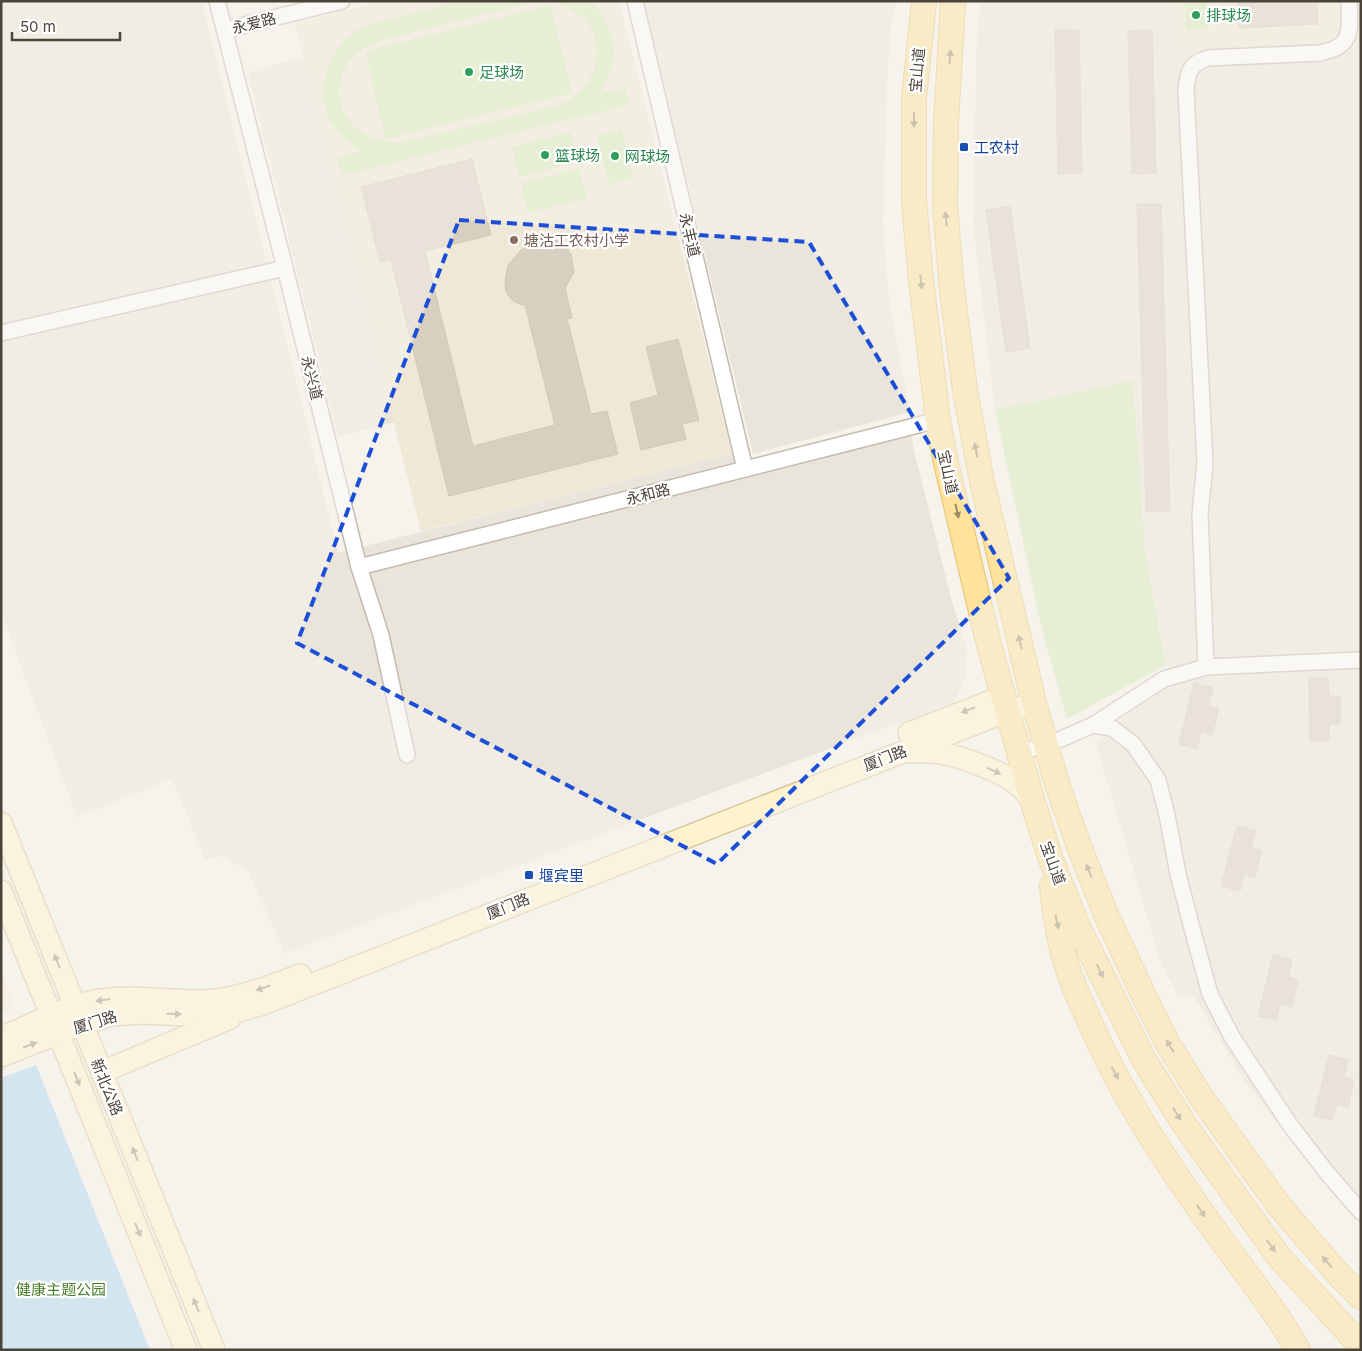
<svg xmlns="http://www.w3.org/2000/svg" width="1362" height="1351" viewBox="0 0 1362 1351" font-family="Inter,'Noto Sans SC',sans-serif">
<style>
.residential{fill:#eae5da}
.commercial{fill:#f7ead8}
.education{fill:#efe8d6}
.green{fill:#d2eab5}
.water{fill:#a9d4f2}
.building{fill:#d8cfc1;stroke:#d3c7b4}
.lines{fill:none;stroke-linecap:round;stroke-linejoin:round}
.street-casing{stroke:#c2bbae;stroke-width:18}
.secondary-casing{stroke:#d6c79b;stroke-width:24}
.primary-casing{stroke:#e6c16a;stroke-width:26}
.street{stroke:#fff;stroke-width:15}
.secondary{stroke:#fff3cd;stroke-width:21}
.primary{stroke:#ffe39c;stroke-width:24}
.oneway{fill:#9c8c66}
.oneway2{fill:#9c937c}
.marked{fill:none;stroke:#1d4ed8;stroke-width:4;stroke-dasharray:10 6;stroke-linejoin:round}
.leisure-dot{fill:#2e9e5b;stroke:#fff;stroke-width:2}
.transit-dot{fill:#1a4fb4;stroke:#fff;stroke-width:2}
.education-dot{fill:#8d6e63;stroke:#fff;stroke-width:2}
.labels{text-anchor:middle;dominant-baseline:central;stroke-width:4.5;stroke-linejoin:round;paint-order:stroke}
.leisure-label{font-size:15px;fill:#27864d;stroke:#fff;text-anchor:start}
.street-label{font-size:15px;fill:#4b4439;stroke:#fff}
.transit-label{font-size:15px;fill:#164399;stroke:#fff;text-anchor:start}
.education-label{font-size:15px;fill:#785e54;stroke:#fff;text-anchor:start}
.park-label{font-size:15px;fill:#4a7f2a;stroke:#fff}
</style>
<rect width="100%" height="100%" fill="#f6f3ec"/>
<!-- residential -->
<g class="residential">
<polygon points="1,1 202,1 338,553 732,453 742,479 911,435 914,451 953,605 967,649 965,679 954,702 285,953 248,871 222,855 206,860 172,779 77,817 1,612"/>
<polygon points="644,1 896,1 891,28 887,79 883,225 889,303 910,412 753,454"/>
<polygon points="981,1 1171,1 1173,52 1342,1 1361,1 1361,1225 1247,1085 1194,997 1178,996 1161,963 1096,743 1128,714 1171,686 1145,551 1133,380 995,410 973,223 977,37"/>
<polygon points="303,57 394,422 338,436 248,73"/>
</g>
<!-- commercial -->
<polygon class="commercial" points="1,973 15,1008 1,1014"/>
<!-- education -->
<g class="education">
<polygon points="382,1 619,1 732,453 421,531 295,23"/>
<polygon points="1171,1 1342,1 1343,20 1341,30 1338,37 1328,42 1172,52"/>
</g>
<!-- green -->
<g class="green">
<path d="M461 1H535L376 42C314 69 335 143 400 143L560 105C567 101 573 98 579 92 601 70 605 34 578 14 569 8 561 3 550 1H590C597 7 602 15 606 23 619 49 613 70 600 94L625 88 629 105 342 175 337 158 362 151C350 143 339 136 332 123 312 92 330 44 361 28 372 22 386 20 398 17 419 12 440 7 461 1Z"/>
<polygon points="1185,1 1206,1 1207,29 1186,30"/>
<polygon points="551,5 572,93 386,139 365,51"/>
<polygon points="622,129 633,178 609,184 597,135"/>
<polygon points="570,132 578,162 519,177 512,147"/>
<polygon points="579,169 587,198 528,212 521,183"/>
<polygon points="1133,380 1145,551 1166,665 1067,719 1041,626 995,410"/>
</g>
<!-- water -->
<polygon class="water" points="36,1065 150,1350 1,1350 1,1078"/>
<!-- building -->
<g class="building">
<polygon points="1238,1 1317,1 1318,24 1239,28"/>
<polygon points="1055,30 1079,30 1082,173 1058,174"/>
<polygon points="1152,30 1156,173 1132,174 1128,31"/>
<polygon points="472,159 491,235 425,251 473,446 555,425 525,305 519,304 512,300 506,292 505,281 508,265 521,250 528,245 549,240 559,241 566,246 571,254 574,272 565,288 572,318 567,319 591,414 607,411 618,454 449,496 391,260 380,262 361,187"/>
<polygon points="1137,204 1161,204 1170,511 1146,512"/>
<polygon points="1010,206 1030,348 1006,352 986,210"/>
<polygon points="678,339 699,420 682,424 686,439 641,450 630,403 658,395 646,347"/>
<polygon points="1309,678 1328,678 1329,696 1340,696 1340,724 1329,724 1329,741 1310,741"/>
<polygon points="1194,683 1213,688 1208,706 1219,708 1212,735 1201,732 1197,749 1179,744"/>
<polygon points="1237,826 1256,831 1251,848 1262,851 1255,877 1244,874 1240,891 1221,886"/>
<polygon points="1273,955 1292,960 1288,977 1298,980 1292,1007 1280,1004 1276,1020 1258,1016"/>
<polygon points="1329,1055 1348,1060 1344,1077 1354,1080 1348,1107 1337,1104 1332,1120 1314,1116"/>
</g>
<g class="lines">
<defs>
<g id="street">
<polyline points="217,1 285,268 359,567 381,635 407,755"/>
<polyline points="635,1 745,469"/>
<polyline points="225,30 342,1"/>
<polyline points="1,333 285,268"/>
<polyline points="359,567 938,420"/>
<path d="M1206 667 1200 515 1205 463 1186 90C1188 72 1189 64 1208 58L1319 53C1354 47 1350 30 1349 1"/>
<polyline points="1093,725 1112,728 1133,744 1158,780 1167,815 1178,874 1194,936 1210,994 1232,1037 1290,1125 1328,1174 1361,1212"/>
<polyline points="1019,753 1061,739 1093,725 1164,679 1206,667 1361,660"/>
</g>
<g id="secondary">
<polyline points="909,733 997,699"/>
<path d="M912 752C941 749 969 760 995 771 1003 775 1012 779 1018 785 1025 790 1029 796 1033 803"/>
<polyline points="1,823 214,1350"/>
<polyline points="1,891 186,1350"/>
<path d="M1 1037C34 1025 66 1005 101 1000 140 994 178 1004 216 1000 243 997 275 985 300 975"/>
<path d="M1 1056 82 1024 112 1015 141 1013 191 1015 207 1014 238 1011 260 1005C508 905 757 807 1007 711L1034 703"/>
<polyline points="102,1072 230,1018"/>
</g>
<g id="primary">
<polyline points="924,1 914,99 914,201 921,280 938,420 946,463 988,641 1033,803 1050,857 1078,927 1144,1060 1184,1124 1279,1257 1361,1346"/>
<polyline points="953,1 946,123 945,206 952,290 965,390 982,482 1034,703 1058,787 1079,846 1107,917 1146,1000 1168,1044 1201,1097 1256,1174 1281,1208 1339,1275 1361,1297"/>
<path d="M1052 886C1054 908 1058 931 1063 953 1069 976 1079 999 1089 1020 1122 1097 1169 1167 1218 1235 1245 1273 1275 1309 1298 1350"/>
</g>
</defs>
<!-- street casing -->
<use href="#street" class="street-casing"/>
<!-- secondary casing -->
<use href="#secondary" class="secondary-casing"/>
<!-- primary casing -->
<use href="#primary" class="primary-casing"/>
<!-- street -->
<use href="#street" class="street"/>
<!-- secondary -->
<use href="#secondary" class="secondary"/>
<!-- primary -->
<use href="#primary" class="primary"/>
</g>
<!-- one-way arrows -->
<defs><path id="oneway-solid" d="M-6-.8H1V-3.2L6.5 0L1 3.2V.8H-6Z" transform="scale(1.25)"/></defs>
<g class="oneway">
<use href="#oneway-solid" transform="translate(950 57) rotate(-86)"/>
<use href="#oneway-solid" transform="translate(914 120) rotate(90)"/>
<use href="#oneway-solid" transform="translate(946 219) rotate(-95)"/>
<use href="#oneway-solid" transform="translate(921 282) rotate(84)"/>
<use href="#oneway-solid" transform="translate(976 450) rotate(-100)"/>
<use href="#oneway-solid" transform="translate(957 511) rotate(77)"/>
<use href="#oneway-solid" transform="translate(1020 642) rotate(-103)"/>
<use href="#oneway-solid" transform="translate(1089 871) rotate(-112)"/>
<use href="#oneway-solid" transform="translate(1057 922) rotate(78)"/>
<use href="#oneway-solid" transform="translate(1100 971) rotate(64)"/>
<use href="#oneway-solid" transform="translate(1170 1046) rotate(-120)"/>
<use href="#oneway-solid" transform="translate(1115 1073) rotate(61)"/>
<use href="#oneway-solid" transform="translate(1177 1114) rotate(58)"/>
<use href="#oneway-solid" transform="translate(1201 1211) rotate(55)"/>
<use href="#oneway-solid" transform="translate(1271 1246) rotate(54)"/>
<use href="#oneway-solid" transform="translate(1327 1262) rotate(-131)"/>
</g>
<g class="oneway2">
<use href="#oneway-solid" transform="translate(968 710) rotate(160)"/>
<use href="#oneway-solid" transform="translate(994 771) rotate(24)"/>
<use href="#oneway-solid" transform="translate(57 961) rotate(-112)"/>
<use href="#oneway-solid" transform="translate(263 988) rotate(161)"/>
<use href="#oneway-solid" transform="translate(103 1000) rotate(172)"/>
<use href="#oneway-solid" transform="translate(174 1014) rotate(2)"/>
<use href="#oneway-solid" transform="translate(30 1045) rotate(-21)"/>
<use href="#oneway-solid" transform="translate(77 1079) rotate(68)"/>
<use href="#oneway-solid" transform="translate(135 1154) rotate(-112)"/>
<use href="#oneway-solid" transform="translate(138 1230) rotate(68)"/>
<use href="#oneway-solid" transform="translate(196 1305) rotate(-112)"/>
</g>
<!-- marked area -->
<path d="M0 0H1362V1351H0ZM459 220 809 242 1009 578 717 864 297 643Z" fill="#f6f3ec" fill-opacity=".55" fill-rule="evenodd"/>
<path class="marked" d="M459 220 809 242 1009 578 717 864 297 643Z"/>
<!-- markers -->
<g class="leisure-dot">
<circle cx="1196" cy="15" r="5"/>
<circle cx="469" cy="72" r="5"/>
<circle cx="545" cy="155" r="5"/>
<circle cx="615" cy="156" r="5"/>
</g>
<g class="transit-dot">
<rect x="959" y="142" width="10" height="10" rx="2.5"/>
<rect x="524" y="870" width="10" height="10" rx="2.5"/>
</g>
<circle class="education-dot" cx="514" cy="240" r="5"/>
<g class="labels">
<!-- leisure labels -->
<g class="leisure-label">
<text x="1206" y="15">排球场</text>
<text x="479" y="72">足球场</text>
<text x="555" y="155">篮球场</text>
<text x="625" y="156">网球场</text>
</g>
<!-- street labels -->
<g class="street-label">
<text transform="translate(254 23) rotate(-14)">永爱路</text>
<text transform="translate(917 70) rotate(-85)">宝山道</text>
<text transform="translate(690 235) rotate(77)">永丰道</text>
<text transform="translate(312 378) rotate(76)">永兴道</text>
<text transform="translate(948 472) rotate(78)">宝山道</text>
<text transform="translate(648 494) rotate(-14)">永和路</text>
<text transform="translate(885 758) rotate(-21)">厦门路</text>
<text transform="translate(1053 863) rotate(70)">宝山道</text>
<text transform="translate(508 906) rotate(-22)">厦门路</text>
<text transform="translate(95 1022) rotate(-17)">厦门路</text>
<text transform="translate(107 1087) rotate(68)">新北公路</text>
</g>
<!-- transit labels -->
<g class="transit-label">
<text x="974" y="147">工农村</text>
<text x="539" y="875">堰宾里</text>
</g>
<!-- education labels -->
<g class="education-label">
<text x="524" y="240">塘沽工农村小学</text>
</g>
<!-- park labels -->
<g class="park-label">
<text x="61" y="1289">健康主题公园</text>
</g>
</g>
<!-- border -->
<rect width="1362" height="1351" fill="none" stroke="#4b4439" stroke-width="5"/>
<!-- scale -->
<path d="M12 32v8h108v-8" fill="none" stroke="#4b4439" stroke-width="2.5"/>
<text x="20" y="32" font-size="15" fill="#4b4439" stroke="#ffffff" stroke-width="4" paint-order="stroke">50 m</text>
</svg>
